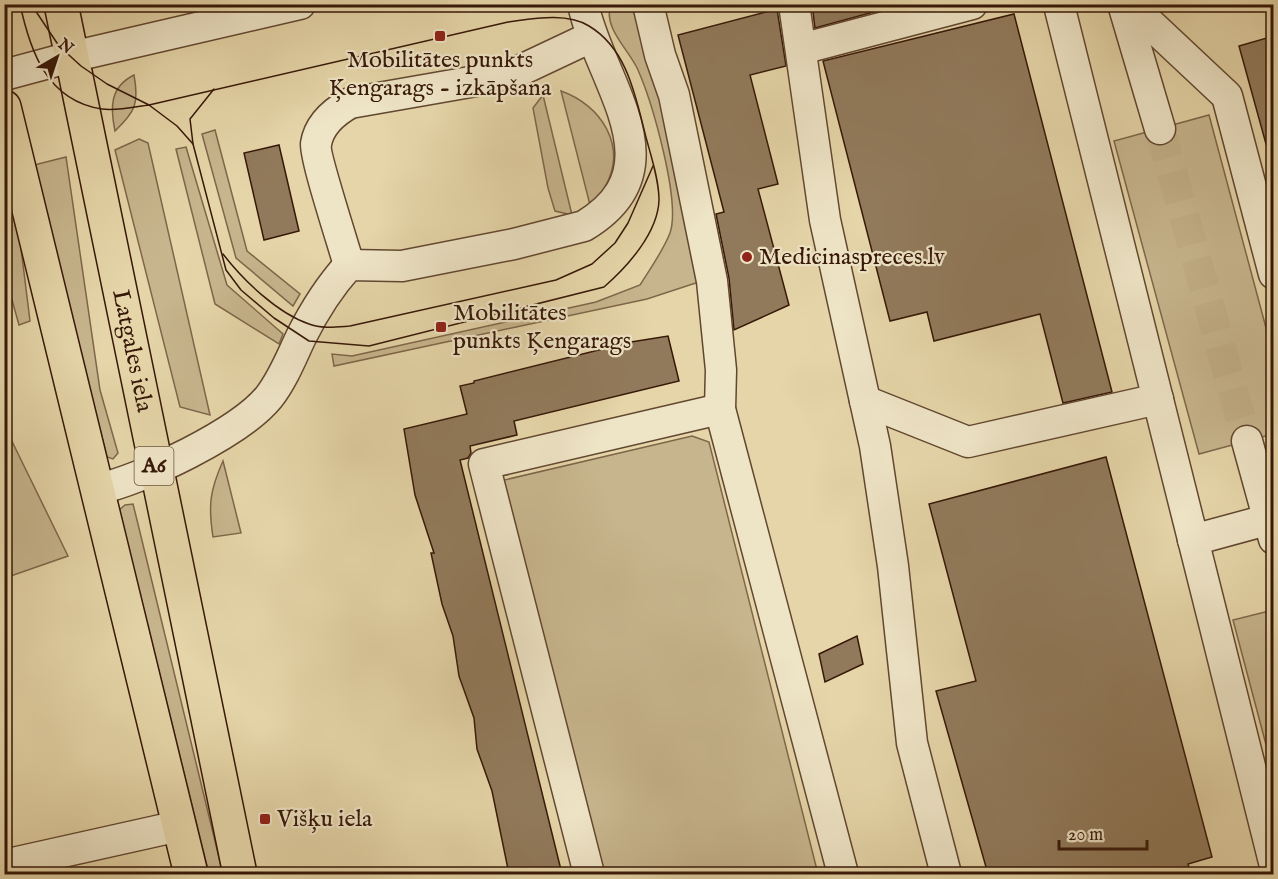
<svg xmlns="http://www.w3.org/2000/svg" width="1278" height="879" viewBox="0 0 1278 879" font-family="'IM FELL English',serif">
<style>
.green{fill:#c7b58d;stroke:#7f664a;stroke-width:1.5}
.building{fill:#917a5b;stroke:#371808;stroke-width:1.5}
.lines{fill:none;stroke-linecap:round;stroke-linejoin:round}
.minor-tunnel{stroke:#c2af88;stroke-width:30;stroke-dasharray:30 15;stroke-linecap:butt}
.minor-casing{stroke:#624730;stroke-width:33}
.highway-casing{stroke:#371808;stroke-width:36}
.minor{stroke:#eee4c6;stroke-width:30}
.highway{stroke:#e5d5a8;stroke-width:33}
.tram{stroke:#371808;stroke-width:1.5}
.poi-dot{fill:#8f2418;stroke:#eee4c6;stroke-width:2}
.labels{text-anchor:middle;dominant-baseline:central;stroke-width:4.5;stroke-linejoin:round;paint-order:stroke}
.shield{fill:#eee4c6;stroke:#6e5541;stroke-width:1.5}
.shield-label{font-size:22px;font-weight:bold;fill:#371808}
.poi-label{font-size:24px;fill:#371808;stroke:#eee4c6;text-anchor:start}
.street-label{font-size:24px;fill:#371808;stroke:#eee4c6}
</style>
<rect width="100%" height="100%" fill="#e5d5a8"/>
<filter id="stains"><feTurbulence type="fractalNoise" baseFrequency=".00333" numOctaves="4"/><feColorMatrix values="0 0 0 0 .2 0 0 0 0 .09 0 0 0 0 .02 0 0 0 .5 -.17"/></filter>
<radialGradient id="worn" r=".72"><stop offset=".6" stop-color="#630" stop-opacity="0"/><stop offset="1" stop-color="#630" stop-opacity=".3"/></radialGradient>
<!-- green -->
<g class="green">
<path d="M611 5H636L653 65 705 280 647 299 334 366 332 354 352 356 596 302 640 285C650 269 663 251 670 233 681 201 652 102 638 70 630 51 602 27 611 5Z"/>
<path d="M134 75C139 103 136 111 115 131 110 107 110 87 134 75Z"/>
<path d="M561 91C601 105 628 146 605 187 602 193 595 199 590 205Z"/>
<polygon points="543,95 572,215 555,211 548,188 533,108"/>
<polygon points="1209,115 1273,354 1273,434 1199,454 1114,141"/>
<polygon points="215,130 247,251 300,294 293,306 236,258 202,134"/>
<polygon points="139,139 148,143 210,415 180,407 115,150"/>
<polygon points="186,147 227,285 283,334 279,344 215,304 176,149"/>
<polygon points="66,157 100,390 118,453 113,459 107,457 34,165"/>
<polygon points="4,176 18,224 30,321 19,325 5,275"/>
<polygon points="4,425 68,556 5,578 4,578"/>
<polygon points="692,436 709,442 818,874 600,874 500,481"/>
<path d="M223 461 241 533 213 537C208 505 210 490 223 461Z"/>
<polygon points="133,504 137,520 223,874 209,874 119,510 125,505"/>
<polygon points="1273,610 1274,610 1273,771 1233,620"/>
</g>
<!-- building -->
<g class="building">
<polygon points="812,4 880,4 881,10 815,28"/>
<polygon points="777,9 786,66 750,75 778,184 758,189 789,305 734,330 729,278 716,214 724,212 678,35"/>
<polygon points="1014,14 1112,392 1063,403 1040,314 934,341 927,312 890,321 823,61"/>
<polygon points="1274,36 1274,143 1266,144 1239,46"/>
<polygon points="279,145 299,231 264,240 244,153"/>
<polygon points="668,336 679,381 514,421 517,435 470,446 471,453 468,458 460,460 562,874 509,874 492,791 477,749 474,718 459,676 453,636 442,604 431,553 434,553 415,495 404,429 467,414 460,386 474,383 474,381 631,342"/>
<polygon points="1106,457 1212,857 1188,864 1191,874 988,874 936,691 976,681 929,504"/>
<polygon points="857,636 863,664 825,682 819,654"/>
</g>
<g class="lines">
<!-- minor-tunnel -->
<polyline class="minor-tunnel" points="1160,129 1247,441 1241,436"/>
<defs>
<g id="minor">
<polyline points="648,4 660,55 674,95 712,281 721,370 720,409 843,874"/>
<polyline points="794,4 825,220 875,446 893,566 912,743 946,874"/>
<polyline points="1123,4 1160,129"/>
<polyline points="1129,4 1227,96 1274,274"/>
<polyline points="1060,9 1274,862"/>
<polyline points="801,49 972,4"/>
<polyline points="4,75 71,57 300,4"/>
<path d="M349 265C344 247 314 155 316 144 319 124 334 112 350 103L476 81 519 71 591 37"/>
<polyline points="865,401 968,442 1158,399"/>
<polyline points="1247,441 1274,539"/>
<path d="M98 489C142 480 241 432 269 397 283 379 291 358 301 337 314 311 329 287 349 265L402 266 514 244 584 226C681 168 599 82 583 4"/>
<polyline points="1193,540 1274,518"/>
<polyline points="4,865 179,826"/>
<polyline points="589,874 484,464 720,409"/>
</g>
<g id="highway">
<path id="s1" d="M61 4 240 874"/>
<polyline points="4,107 191,874"/>
</g>
</defs>
<!-- minor casing -->
<use href="#minor" class="minor-casing"/>
<!-- highway casing -->
<use href="#highway" class="highway-casing"/>
<!-- minor -->
<use href="#minor" class="minor"/>
<!-- highway -->
<use href="#highway" class="highway"/>
<!-- tram -->
<g class="tram">
<path d="M20 4C30 51 47 101 102 109 117 111 134 107 149 105L508 22C532 19 566 12 589 26 629 50 636 100 647 141 652 159 659 181 659 200 658 233 627 267 604 287L369 346 309 341 274 318 241 290 226 270 193 144 177 126 149 105 107 84 81 66 59 46 31 4"/>
<polyline points="193,144 190,119 214,89"/>
<path d="M223 254C243 280 277 313 309 324 322 329 336 327 350 326L556 280 592 264 615 243 628 223 653 166"/>
</g>
</g>
<!-- markers -->
<g class="poi-dot">
<rect x="434" y="30" width="12" height="12" rx="3"/>
<circle cx="747" cy="257" r="6"/>
<rect x="435" y="321" width="12" height="12" rx="3"/>
<rect x="259" y="813" width="12" height="12" rx="3"/>
</g>
<g class="labels">
<!-- shield labels -->
<rect class="shield" x="134.5" y="447" width="39" height="38" rx="4.5"/>
<g class="shield-label">
<text x="154" y="466">A6</text>
</g>
<!-- poi labels -->
<g class="poi-label">
<text x="440" y="60" text-anchor="middle">Mobilitātes punkts<tspan x="440" dy="28">Ķengarags - izkāpšana</tspan></text>
<text x="759" y="257">Medicinaspreces.lv</text>
<text x="453" y="313">Mobilitātes<tspan x="453" dy="28">punkts Ķengarags</tspan></text>
<text x="277" y="819">Višķu iela</text>
</g>
<!-- street labels -->
<g class="street-label">
<text stroke="none"><textPath href="#s1" startOffset="354">Latgales iela</textPath></text>
</g>
</g>
<!-- margin -->
<rect width="1278" height="879" fill="none" stroke="#e5d5a8" stroke-width="24"/>
<rect x="6" y="6" width="1266" height="867" fill="none" stroke="#371808" stroke-width="3"/>
<rect x="12" y="12" width="1254" height="855" fill="none" stroke="#371808" stroke-width="1.5"/>
<!-- north arrow -->
<g transform="translate(57 57) rotate(39)" stroke="#eee4c6" stroke-width="4.5" paint-order="stroke">
<path d="M0-4.5L10 22L0 15L-10 22Z" fill="#371808"/>
<text y="-9" font-size="16" font-weight="bold" text-anchor="middle" fill="#371808">N</text>
</g>
<!-- scale -->
<path d="M1059 840v9h88v-9" fill="none" stroke="#371808" stroke-width="3"/>
<text x="1068" y="840" font-size="18" fill="#371808" stroke="#eee4c6" stroke-width="4.5" paint-order="stroke">20 m</text>
<rect width="100%" height="100%" filter="url(#stains)"/>
<rect width="100%" height="100%" fill="url(#worn)"/>
</svg>
